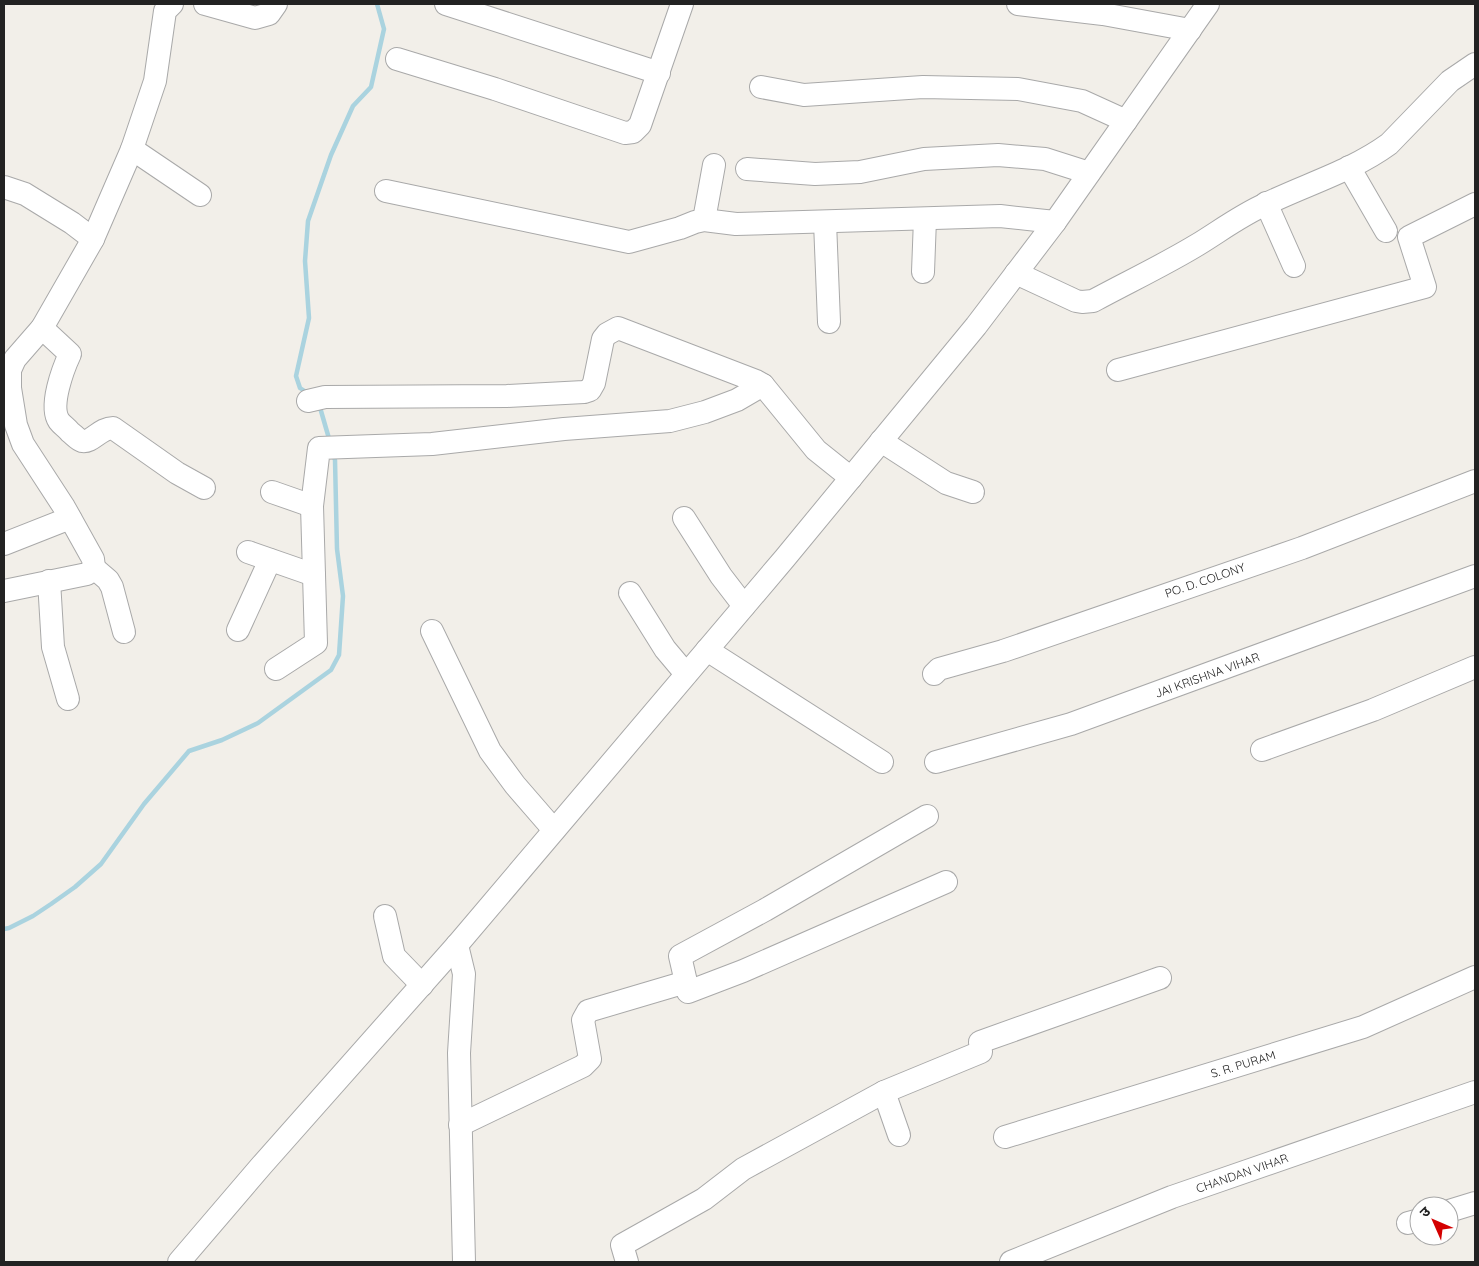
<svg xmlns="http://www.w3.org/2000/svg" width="1479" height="1266" viewBox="0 0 1479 1266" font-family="Quicksand,'Noto Sans Devanagari',sans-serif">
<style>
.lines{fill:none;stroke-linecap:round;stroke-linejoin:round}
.stream{stroke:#aad3df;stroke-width:4.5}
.minor-casing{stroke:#a9a9a9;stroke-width:24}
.minor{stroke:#fff;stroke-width:22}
.labels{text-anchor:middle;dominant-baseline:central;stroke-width:4;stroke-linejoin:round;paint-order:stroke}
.street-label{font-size:12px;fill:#222;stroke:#fff}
</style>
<rect width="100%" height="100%" fill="#f2efe9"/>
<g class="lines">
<!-- stream -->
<g class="stream">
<polyline points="309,394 300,388 296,376 309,318 305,261 308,221 331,155 353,106 371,87 384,29 377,4"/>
<polyline points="319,404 330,442"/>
<polyline points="4,929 9,928 33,916 51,904 75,887 101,864 144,804 189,751 222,740 258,723 331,670 339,655 343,596 337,549 335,460 333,455"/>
</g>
<defs>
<g id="minor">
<polyline points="205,4 255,18 269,14 276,4"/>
<polyline points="446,4 659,73"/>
<polyline points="1018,4 1103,14 1190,30"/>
<polyline points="397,59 495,89 625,133 633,132 640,125 682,4"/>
<polyline points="761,87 804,95 923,87 1018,89 1082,101 1126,121"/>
<polyline points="132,149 200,195"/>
<polyline points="1349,167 1386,231"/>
<polyline points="747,169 815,174 860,172 924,159 998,155 1045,159 1089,173"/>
<polyline points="4,187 25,194 72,223 93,239"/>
<polyline points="386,191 629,242 680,228 695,222 704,220 736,224 1000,216 1055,222"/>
<polyline points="1266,203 1294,266"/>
<polyline points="704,220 714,165"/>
<polyline points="825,222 829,322"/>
<polyline points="923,272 925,219"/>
<path d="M1016 273 1076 301 1082 302 1093 301C1128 282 1164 265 1197 245 1220 231 1241 215 1266 204 1307 184 1352 171 1389 144L1450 81 1475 64"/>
<path d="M42 328 70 354C63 369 49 406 59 421 62 425 67 428 70 432 74 435 78 440 82 441 92 443 100 428 113 428L177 473 204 488"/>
<polyline points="1118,370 1425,287 1409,237 1475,204"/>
<polyline points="308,401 325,397 507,396 584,392 590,390 594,383 603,339 607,334 618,328 756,381 763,385 816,450 851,478"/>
<polyline points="881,441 946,483 973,492"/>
<polyline points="272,492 312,506"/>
<polyline points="684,518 721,576 744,606"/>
<polyline points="4,544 70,518"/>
<polyline points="248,552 314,575"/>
<polyline points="94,568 108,580 112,587 124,632"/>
<polyline points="49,581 53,647 68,699"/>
<polyline points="4,591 87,574 94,568 93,559 64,507 23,444 16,425 10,388 10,370 15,359 42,328 93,239 132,149 155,81 165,11 172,4"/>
<polyline points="630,593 665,649 686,674"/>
<polyline points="238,630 270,560"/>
<polyline points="432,631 490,751 515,785 554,830"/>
<polyline points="707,650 882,762"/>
<polyline points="276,669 316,643 312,506 319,448 432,444 564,429 670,421 705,412 737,400 763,385"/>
<polyline points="934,674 939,669 1003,651 1302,548 1475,481"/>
<polyline points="1262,750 1373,710 1475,667"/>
<polyline points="936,762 1071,724 1475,576"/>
<polyline points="385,916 394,956 422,985"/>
<polyline points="457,945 464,974 459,1053 464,1262"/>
<polyline points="686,982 680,956 765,910 927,816"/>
<polyline points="884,1092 899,1135"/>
<polyline points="460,1125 583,1066 590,1059 583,1020 588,1011 686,982 688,992 743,971 946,882"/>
<polyline points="1005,1137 1363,1027 1475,977"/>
<polyline points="1449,1211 1475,1203"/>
<polyline points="1408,1223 1419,1220"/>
<polyline points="179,1262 262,1165 457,945 785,558 976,326 1055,222 1208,4"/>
<polyline points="627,1262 622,1245 704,1199 743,1169 884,1092 981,1052 980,1042 1160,978"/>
<polyline points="1011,1262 1172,1197 1475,1092"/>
</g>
</defs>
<!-- minor casing -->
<use href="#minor" class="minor-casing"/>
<!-- minor -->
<use href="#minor" class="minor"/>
</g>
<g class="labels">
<!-- street labels -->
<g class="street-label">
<text transform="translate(1205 580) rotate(-19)">PO. D. COLONY</text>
<text transform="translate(1207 675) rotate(-20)">JAI KRISHNA VIHAR</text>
<text transform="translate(1243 1064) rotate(-17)">S. R. PURAM</text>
<text transform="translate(1242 1173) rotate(-19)">CHANDAN VIHAR</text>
</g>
</g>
<!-- border -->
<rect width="1479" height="1266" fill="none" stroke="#222222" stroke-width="10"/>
<!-- north arrow -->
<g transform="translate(1434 1221) rotate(315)"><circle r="24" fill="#ffffff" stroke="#a7a7a7"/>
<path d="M0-4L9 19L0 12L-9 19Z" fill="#d40000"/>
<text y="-8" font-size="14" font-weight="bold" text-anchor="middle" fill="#222222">उ</text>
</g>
</svg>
